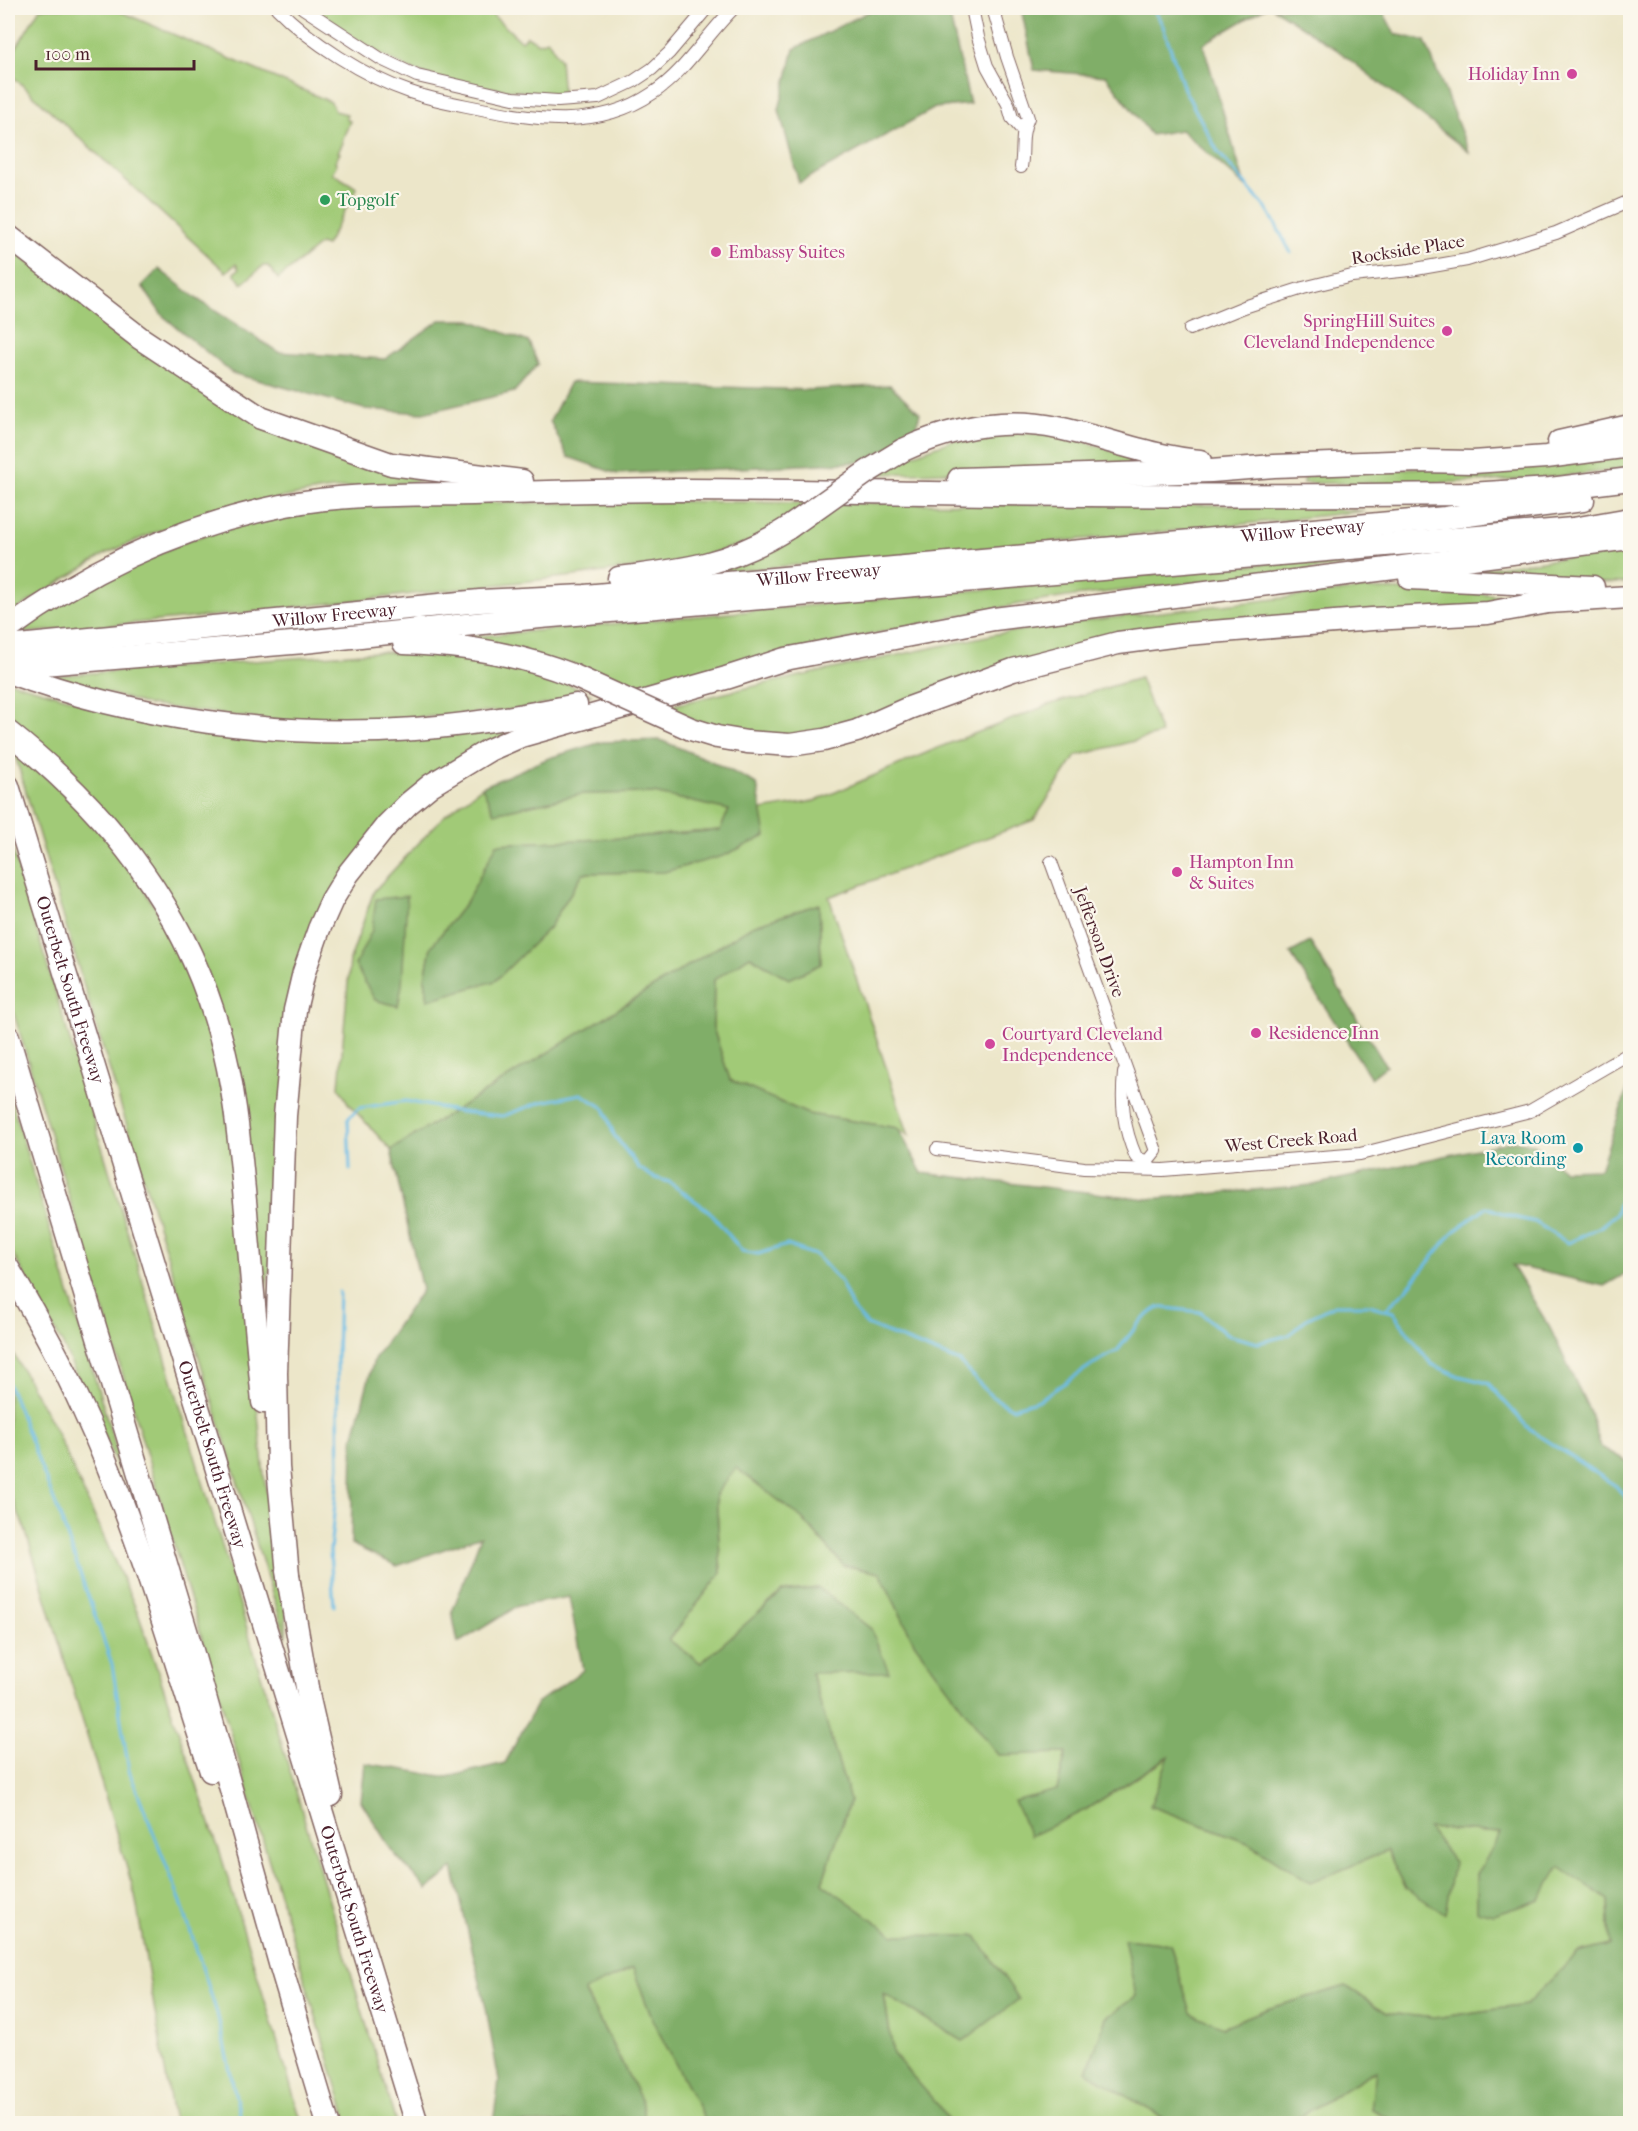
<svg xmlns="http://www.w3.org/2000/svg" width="1638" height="2131" viewBox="0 0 1638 2131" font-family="'IM FELL French Canon',serif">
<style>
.green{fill:#a1ca77;stroke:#767451;stroke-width:1.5}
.forest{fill:#80ae68;stroke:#65664a;stroke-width:1.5}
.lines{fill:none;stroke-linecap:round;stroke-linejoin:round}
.stream{stroke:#6abce6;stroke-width:3}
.street-casing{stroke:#836562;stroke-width:14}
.highway-casing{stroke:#836562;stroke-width:25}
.street{stroke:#fff;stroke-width:12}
.highway{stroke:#fff;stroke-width:22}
.highway-bridge-casing{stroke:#836562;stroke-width:25;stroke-linecap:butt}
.highway-bridge{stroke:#fff;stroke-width:22}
.hotel-dot{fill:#d1479c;stroke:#fbf7ec;stroke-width:2}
.leisure-dot{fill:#2e9e5b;stroke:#fbf7ec;stroke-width:2}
.culture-dot{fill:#0f9aa8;stroke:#fbf7ec;stroke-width:2}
.labels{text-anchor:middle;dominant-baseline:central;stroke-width:4.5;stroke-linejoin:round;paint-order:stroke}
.hotel-label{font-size:18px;fill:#b23c85;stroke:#fbf7ec;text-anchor:start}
.leisure-label{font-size:18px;fill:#27864d;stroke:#fbf7ec;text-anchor:start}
.street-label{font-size:18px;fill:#4a1f2b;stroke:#fbf7ec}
.culture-label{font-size:18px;fill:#0d838f;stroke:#fbf7ec;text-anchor:end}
</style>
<rect width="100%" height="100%" fill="#fbf7ec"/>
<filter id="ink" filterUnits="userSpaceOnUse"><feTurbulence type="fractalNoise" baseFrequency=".0167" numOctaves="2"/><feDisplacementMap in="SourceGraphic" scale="12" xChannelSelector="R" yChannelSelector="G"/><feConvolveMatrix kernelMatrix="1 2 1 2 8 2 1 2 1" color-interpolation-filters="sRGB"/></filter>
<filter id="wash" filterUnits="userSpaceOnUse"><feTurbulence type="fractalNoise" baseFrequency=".008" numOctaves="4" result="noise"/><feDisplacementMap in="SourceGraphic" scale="24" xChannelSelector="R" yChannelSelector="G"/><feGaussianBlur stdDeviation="1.35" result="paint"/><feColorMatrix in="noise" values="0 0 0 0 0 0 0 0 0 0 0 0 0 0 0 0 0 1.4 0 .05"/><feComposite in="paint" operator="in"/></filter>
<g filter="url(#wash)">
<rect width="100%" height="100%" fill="#ece6c9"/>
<!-- green -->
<g class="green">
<polygon points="40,8 112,8 331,102 335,111 347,114 346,119 350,121 342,141 343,143 338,152 340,153 335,162 337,164 332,173 357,188 326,246 320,244 278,279 268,266 263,266 242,284 234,273 239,269 236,264 226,272 8,72 16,48"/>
<path d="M313 8H485L521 41 527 36 538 43 548 40 560 60 563 96C517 90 467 88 423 74 391 63 338 30 313 8Z"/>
<polygon points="8,249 313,446 422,481 324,490 224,508 151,534 105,554 8,615"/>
<polygon points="976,432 1060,434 1161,466 878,474 904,458"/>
<path d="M1630 452V468C1522 484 1413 484 1303 483L1304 476Z"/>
<polygon points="654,501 812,503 760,539 685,561 574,576 235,614 13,634 88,587 188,540 289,512 423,502 575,503"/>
<polygon points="839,503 1253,505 1366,511 1205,528 686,575"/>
<polygon points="1495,549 1074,596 1014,605 891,630 621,690 458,638 1336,557"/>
<polygon points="1630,549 1630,583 1533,582 1454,573"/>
<polygon points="1364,589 1479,593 1521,598 1525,603 1147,633 865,721 780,738 717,730 661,708 768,683 996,634 1091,620"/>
<polygon points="377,652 425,653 533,667 591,695 522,709 317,726 148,705 51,676"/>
<polygon points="1140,678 1161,734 1076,756 1034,820 829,897 909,1136 898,1128 808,1114 730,1080 713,1028 714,980 750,956 789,979 821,964 819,904 752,926 391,1150 348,1103 339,1087 350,960 374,891 444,816 482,787 494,813 583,794 654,793 729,810 720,830 624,838 497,844 467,901 431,947 425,978 428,1000 549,928 583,873 664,872 765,836 761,810 815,801 940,747 1051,704"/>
<polygon points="8,681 145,720 479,733 521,728 433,773 308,935 270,1269 262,1296 192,937 8,724"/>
<polygon points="12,745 109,835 182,950 225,1078 264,1476 286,1613 286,1638 93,1016"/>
<polygon points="8,835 396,2123 348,2123 8,994"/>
<polygon points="8,1091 121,1465 118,1467 62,1343 8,1245"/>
<polygon points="8,1344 55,1429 138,1613 222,1859 302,2123 174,2123 135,1895 25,1529 8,1490"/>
<polygon points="736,1467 802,1518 843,1565 880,1573 915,1644 1066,1753 1057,1790 1085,1810 1170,1756 1151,1806 1248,1842 1310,1883 1387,1851 1406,1888 1427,1828 1502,1833 1477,1875 1559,1866 1608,1900 1610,1945 1578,1953 1527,2005 1434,2018 1387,2013 1346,1986 1267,2009 1223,2027 1191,2014 1170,1944 1125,1939 1136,1996 1106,2018 1087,2072 1171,2123 943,2123 893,2054 884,1993 976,1937 894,1935 822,1883 850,1800 811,1673 871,1629 818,1588 782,1592 701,1663 669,1640 721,1573 716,1494"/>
<polygon points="633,1968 653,2021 707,2123 645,2123 641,2100 584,1990"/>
<polygon points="1377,2069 1371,2109 1399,2123 1269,2124 1311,2110"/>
</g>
<!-- forest -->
<g class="forest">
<polygon points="876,8 948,8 970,104 935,108 799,183 779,110 794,49"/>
<polygon points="1021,8 1265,8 1203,44 1245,186 1181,130 1151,135 1106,76 1034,70"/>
<polygon points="1273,8 1381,8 1395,34 1425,41 1469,152 1336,49"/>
<polygon points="159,269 197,299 278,352 385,359 440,320 470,320 529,342 538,364 514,392 423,413 364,409 232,373 162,315 142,286"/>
<polygon points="570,382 810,390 890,385 920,413 914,434 863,462 617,474 568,457 550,421"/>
<polygon points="660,740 711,761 757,784 766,836 723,856 664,872 583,873 549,928 495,981 428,1000 425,978 431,947 467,901 497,844 624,838 720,830 729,810 654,793 583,794 494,813 482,787 549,758 602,742"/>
<polygon points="407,896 402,985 398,1006 375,1000 355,965 372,930 376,899"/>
<polygon points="819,904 821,964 789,979 750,956 714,980 713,1028 730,1080 808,1114 898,1128 922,1173 1147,1199 1313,1185 1513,1141 1534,1144 1564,1170 1600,1169 1630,1082 1630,1271 1604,1286 1512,1265 1550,1328 1589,1410 1601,1447 1630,1463 1630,2123 1484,2124 1463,2117 1444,2123 1399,2123 1371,2109 1376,2070 1303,2115 1274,2124 1171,2123 1087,2072 1106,2018 1136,1996 1124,1939 1170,1944 1191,2013 1223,2027 1267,2009 1346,1986 1387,2013 1434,2018 1526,2005 1578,1953 1610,1945 1608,1900 1559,1867 1540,1900 1493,1915 1477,1911 1477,1875 1501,1833 1428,1828 1454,1862 1445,1914 1406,1888 1387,1851 1310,1883 1248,1842 1150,1806 1169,1756 1085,1810 1030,1836 1014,1801 1057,1790 1066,1753 998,1755 915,1644 880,1573 843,1565 802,1518 736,1468 716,1494 721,1573 669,1640 701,1663 782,1592 819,1588 871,1629 889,1672 811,1673 850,1800 822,1883 894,1935 976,1936 1019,1999 963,2041 884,1994 893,2054 938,2105 950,2123 707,2123 653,2021 633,1968 584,1991 641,2100 645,2123 493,2123 499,2081 486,2008 453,1868 427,1890 392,1851 361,1801 365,1763 447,1777 505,1763 537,1703 583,1670 569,1597 518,1606 458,1643 452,1612 481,1536 397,1566 351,1544 353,1439 374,1359 422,1290 391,1150 752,926"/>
<polygon points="1310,942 1386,1066 1371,1078 1290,953"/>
</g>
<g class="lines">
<!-- stream -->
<g class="stream">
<polyline points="1153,8 1163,26 1184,89 1218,152 1269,212 1291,253"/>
<polyline points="350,1170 348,1119 359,1108 406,1101 461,1112 503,1116 541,1102 581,1094 604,1108 614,1135 639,1168 653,1177 669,1182 709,1211 742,1251 758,1254 787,1245 817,1256 841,1282 852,1308 867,1325 960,1362 991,1396 1012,1408 1039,1400 1093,1364 1117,1351 1139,1323 1158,1307 1200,1312 1227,1335 1258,1343 1289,1335 1305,1320 1334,1305 1369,1305 1393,1312 1431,1364 1459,1376 1488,1383 1530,1430 1616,1486 1630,1503"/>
<polyline points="1385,1310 1406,1290 1452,1233 1486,1207 1513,1217 1535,1222 1568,1243 1600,1227 1616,1214 1630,1171"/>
<polyline points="8,1383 59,1513 112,1664 129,1771 181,1902 217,2013 242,2124"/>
<polyline points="334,1606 330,1551 339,1466 337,1357 339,1292"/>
</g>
</g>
</g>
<g filter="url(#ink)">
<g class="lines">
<defs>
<g id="street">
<path d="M277 8C310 42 365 77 410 92 430 99 452 103 472 107 534 120 597 131 653 93 685 72 707 34 734 8"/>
<polyline points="303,8 381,59 417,76 513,98 558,101 598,98 634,81 652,69 669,53 707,8"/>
<polyline points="972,8 978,37 987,66 1008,104 1012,118 1022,130"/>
<path d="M993 8 1007 57 1028 118C1020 134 1024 149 1021 167"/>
<polyline points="1190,329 1244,307 1303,288 1352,276 1410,270 1467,260 1556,233 1630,201"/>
<polyline points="1051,862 1156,1151 1147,1162"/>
<path d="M1124 1073C1121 1104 1123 1127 1136 1157L1147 1162 1150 1168"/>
<polyline points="937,1149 1084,1168 1163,1170 1360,1154 1530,1111 1630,1053"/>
</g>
<g id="highway">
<polyline points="8,236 140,338 261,418 391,464 522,481"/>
<polyline points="1559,442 1630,426"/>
<path d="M903 450C951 428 1005 417 1058 428 1106 438 1152 457 1200 461"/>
<polyline points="959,479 1211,471 1274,466 1420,461 1473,462 1546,457 1630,446"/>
<path d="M619 578C684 570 732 564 788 528"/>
<polyline points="1410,578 1593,587"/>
<path d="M8 629C90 568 185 525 286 505 347 493 410 495 473 494 543 492 613 490 683 490 765 490 848 492 930 493 1110 496 1290 496 1470 494L1550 489 1630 479"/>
<path d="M404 643C462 645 518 653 572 675"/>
<path id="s1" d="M8 647 480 601 585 596 1445 518 1583 500"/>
<polyline points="8,667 304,642 540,617 1573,529 1630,519"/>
<path d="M8 672C135 719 279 739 415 729 469 725 523 716 576 705"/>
<polyline points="691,729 717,737 747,742 790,745 824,740 857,731 909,708 1013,670 1118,643 1187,634 1372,619 1488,613 1548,602 1630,597"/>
<path d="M8 732C108 811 184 907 219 1031 236 1090 240 1151 246 1211 251 1275 257 1338 263 1402"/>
<path id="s2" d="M8 786 417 2124"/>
<polyline points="8,1037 193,1654 281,1967 328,2124"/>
<path d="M8 1268C35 1314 61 1360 83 1409 137 1525 171 1650 211 1771"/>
<polyline points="287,1571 309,1699 331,1795"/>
<polyline points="289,1585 278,1467 276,1373 285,1116 295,1010 304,972 319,929 332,900 348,874 387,825 409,803 431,785 489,750 521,736 726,678 785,659 994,619 1630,538"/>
</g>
</defs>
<!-- street casing -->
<use href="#street" class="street-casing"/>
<!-- highway casing -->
<use href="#highway" class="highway-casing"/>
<!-- street -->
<use href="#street" class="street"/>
<!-- highway -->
<use href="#highway" class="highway"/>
<defs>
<g id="highway-bridge">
<polyline points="788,528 867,472 903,450"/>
<polyline points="572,675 691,729"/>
</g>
</defs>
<!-- highway-bridge casing -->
<use href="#highway-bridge" class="highway-bridge-casing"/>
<!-- highway-bridge -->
<use href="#highway-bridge" class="highway-bridge"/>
</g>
</g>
<!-- markers -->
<g class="hotel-dot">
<circle cx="1572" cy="74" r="6"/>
<circle cx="716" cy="252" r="6"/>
<circle cx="1447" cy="331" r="6"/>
<circle cx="1177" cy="872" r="6"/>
<circle cx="1256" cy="1033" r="6"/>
<circle cx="990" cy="1044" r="6"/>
</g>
<circle class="leisure-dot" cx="325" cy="200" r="6"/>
<circle class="culture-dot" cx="1578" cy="1148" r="6"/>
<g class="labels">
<!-- hotel labels -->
<g class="hotel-label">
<text x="1560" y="74" text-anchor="end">Holiday Inn</text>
<text x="728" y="252">Embassy Suites</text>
<text x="1435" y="321" text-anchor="end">SpringHill Suites<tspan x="1435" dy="21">Cleveland Independence</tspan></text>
<text x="1189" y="862">Hampton Inn<tspan x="1189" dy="21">&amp; Suites</tspan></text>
<text x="1268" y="1033">Residence Inn</text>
<text x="1002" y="1034">Courtyard Cleveland<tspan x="1002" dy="21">Independence</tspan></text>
</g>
<!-- leisure labels -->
<g class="leisure-label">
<text x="337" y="200">Topgolf</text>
</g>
<!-- street labels -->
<g class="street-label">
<text transform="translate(1408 250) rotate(-9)">Rockside Place</text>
<text stroke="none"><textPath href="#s1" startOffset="1300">Willow Freeway</textPath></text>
<text stroke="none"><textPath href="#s1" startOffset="814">Willow Freeway</textPath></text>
<text stroke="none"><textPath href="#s1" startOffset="328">Willow Freeway</textPath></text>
<text transform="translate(1099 942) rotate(70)">Jefferson Drive</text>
<text stroke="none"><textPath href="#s2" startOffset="213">Outerbelt South Freeway</textPath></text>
<text transform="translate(1291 1141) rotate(-5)">West Creek Road</text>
<text stroke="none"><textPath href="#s2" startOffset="699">Outerbelt South Freeway</textPath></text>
<text stroke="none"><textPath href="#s2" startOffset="1185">Outerbelt South Freeway</textPath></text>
</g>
<!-- culture labels -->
<g class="culture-label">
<text x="1566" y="1138">Lava Room<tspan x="1566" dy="21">Recording</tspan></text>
</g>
</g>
<!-- margin -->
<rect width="1638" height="2131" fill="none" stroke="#fbf7ec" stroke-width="30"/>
<!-- scale -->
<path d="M36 60v9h158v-9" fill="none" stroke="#4a1f2b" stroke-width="3"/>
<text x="45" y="60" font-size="18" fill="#4a1f2b" stroke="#fbf7ec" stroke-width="4.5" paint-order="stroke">100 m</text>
</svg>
